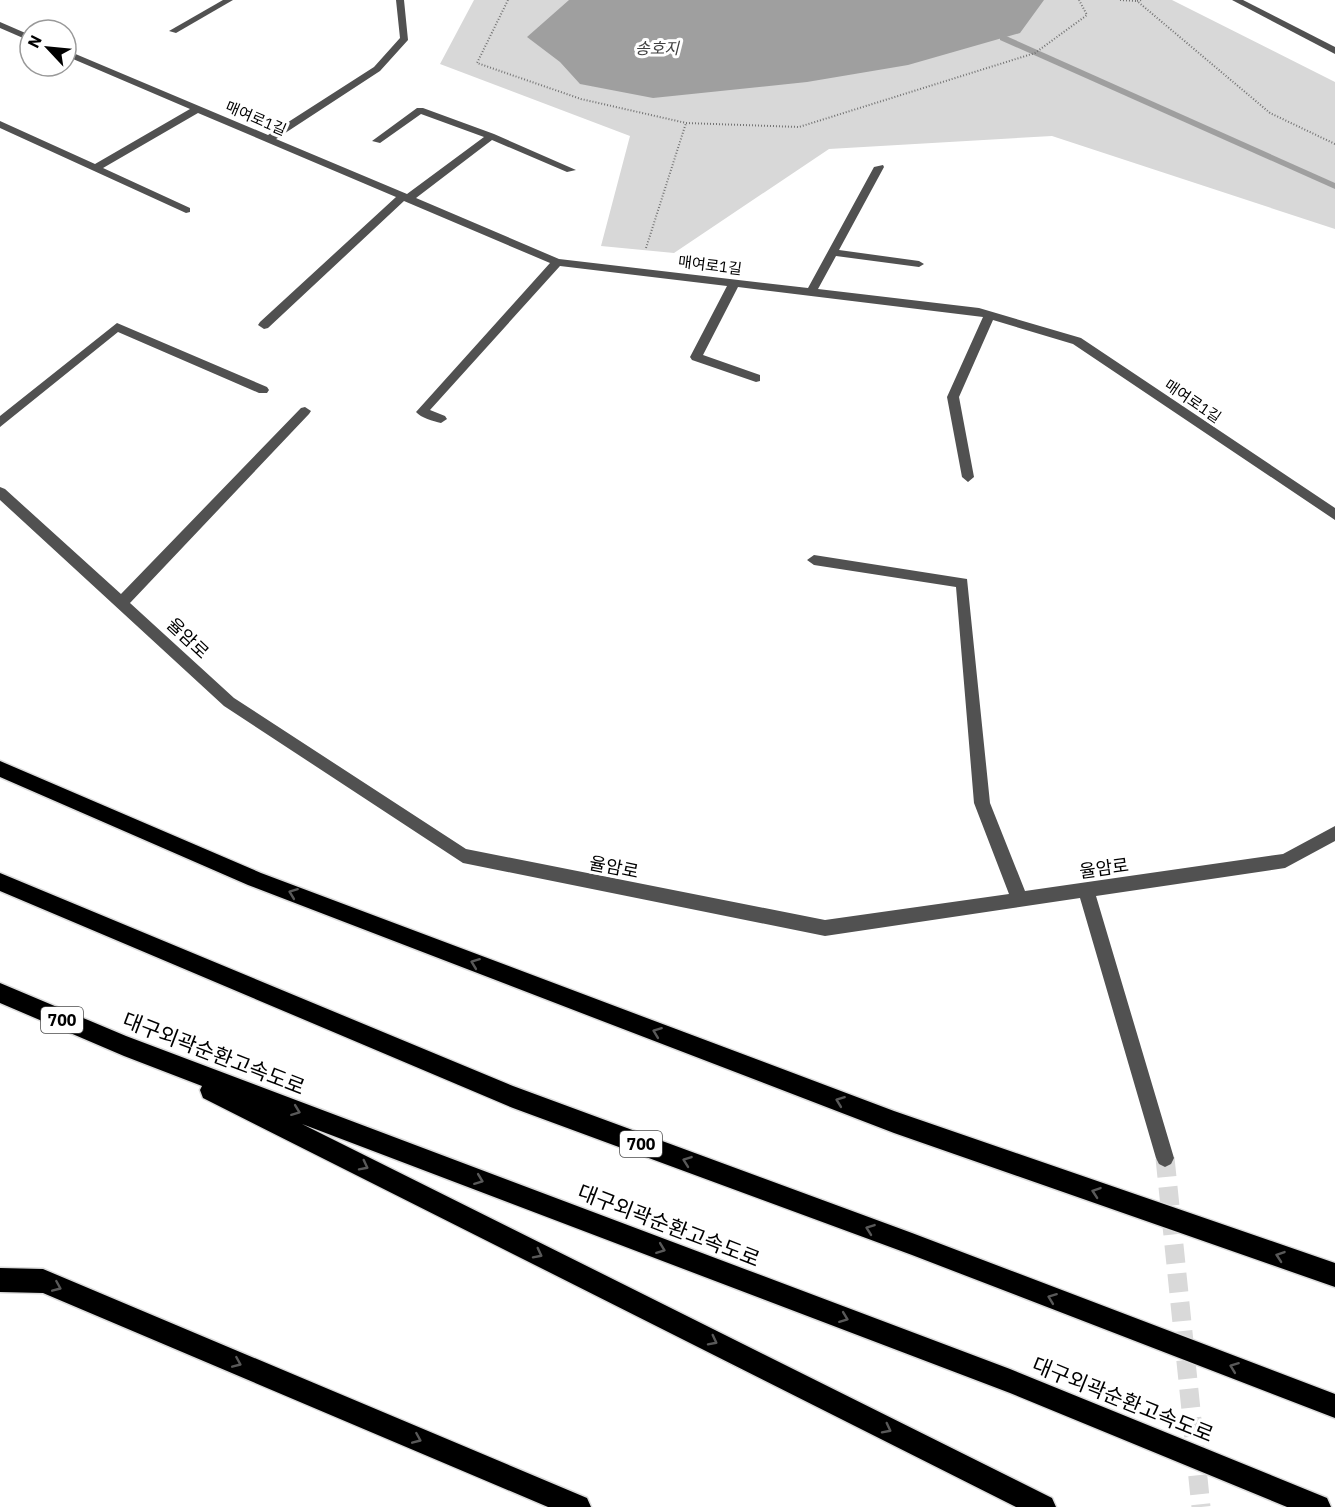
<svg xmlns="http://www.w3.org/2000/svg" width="1335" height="1507" viewBox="0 0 1335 1507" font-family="'IBM Plex Sans','Noto Sans KR',sans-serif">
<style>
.green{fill:#d8d8d8}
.water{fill:#9f9f9f}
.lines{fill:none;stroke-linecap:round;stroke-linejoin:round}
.stream{fill:#9f9f9f;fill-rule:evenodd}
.minor-tunnel{stroke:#d9d9d9;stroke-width:19;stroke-dasharray:19 10;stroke-linecap:butt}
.highway-casing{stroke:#dbdbdb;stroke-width:3}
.path{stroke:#737373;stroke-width:2;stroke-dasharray:1 2;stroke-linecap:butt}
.minor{fill:#515151;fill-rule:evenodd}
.highway{fill:#000;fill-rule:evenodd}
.oneway{stroke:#595959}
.labels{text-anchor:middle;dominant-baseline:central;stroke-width:6;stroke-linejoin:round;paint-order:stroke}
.far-street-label{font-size:15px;fill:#000;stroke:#fff}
.far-water-label{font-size:16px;font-style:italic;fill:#404040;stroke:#fff}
.shield{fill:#fff;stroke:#4c4c4c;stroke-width:1.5}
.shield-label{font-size:16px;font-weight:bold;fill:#000}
.street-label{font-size:18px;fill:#000;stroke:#fff}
.near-street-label{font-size:21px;fill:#000;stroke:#fff}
</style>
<rect width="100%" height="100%" fill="#fff"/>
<!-- green -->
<polygon class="green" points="474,0 1172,0 1335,82 1335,229 1052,136 829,149 674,253 601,246 630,136 440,64"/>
<!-- water -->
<polygon class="water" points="569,0 1044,0 1020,33 908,65 807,82 653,98 580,84 560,62 527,37"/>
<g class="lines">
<!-- stream -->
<polygon class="stream" points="1000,36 1006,36 1335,183 1335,189 1000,40"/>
<!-- minor-tunnel -->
<polyline class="minor-tunnel" points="1165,1158 1201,1507"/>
<defs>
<g id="highway">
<polygon points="0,761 261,873 894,1111 1335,1263 1335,1287 894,1133 248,885 0,777"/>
<polygon points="0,873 513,1086 912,1233 1335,1394 1335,1418 912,1255 513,1108 0,891"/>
<polygon points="0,983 126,1036 1010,1369 1327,1498 1331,1507 1287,1507 1010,1393 302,1124 1052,1498 1056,1507 1016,1507 203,1098 200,1090 202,1086 124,1056 0,1003"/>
<polygon points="0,1268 43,1269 587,1498 591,1507 548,1507 43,1293 0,1292"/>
</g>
</defs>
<!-- highway casing -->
<use href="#highway" class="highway-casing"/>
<!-- path -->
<g class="path">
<polyline points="508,0 477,63 581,99 686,123 799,127 1035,53 1087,15 1079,0"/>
<polyline points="1120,0 1137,1"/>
<polyline points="1141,0 1137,1 1270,113 1335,144"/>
<polyline points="646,248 686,123"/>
</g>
<!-- minor -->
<g class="minor">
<polygon points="223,0 233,0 176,33 169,31"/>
<path d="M396 0H404L408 40 380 71 276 139 407 194 484 137 421 114 380 143 372 141 417 108H423L494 134 576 170 567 172 492 140 416 198 559 259 808 288 874 167 883 165 884 167 839 250 919 261 924 264 919 267 836 256 818 289 979 308 1081 338 1335 508V520L1073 344 993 320 959 397 974 477 968 482 962 477 947 397 983 317 738 287 703 355 760 375V381L756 382 692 360 690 357 727 286 560 266 430 410 445 416 447 419 441 423C433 421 421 418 416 412L550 263 404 201 268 328 264 329 258 325 260 322 396 197 198 113 103 168 190 208V212L186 213 0 128V121L95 164 190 109 66 56V50L268 135 374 67 400 38Z"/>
<polygon points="1232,0 1243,0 1335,47 1335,54"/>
<polygon points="0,22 30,35 30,41 0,28"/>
<polygon points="117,323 267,387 269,390 267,393 259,393 118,332 0,427 0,416"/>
<polygon points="305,407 311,411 309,414 130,603 234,698 466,849 825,920 1009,894 974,803 956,587 814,565 807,560 814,555 967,579 990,803 1025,891 1283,854 1335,826 1335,841 1285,868 1096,896 1174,1158 1171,1164 1165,1167 1159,1164 1156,1158 1080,898 825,936 463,863 224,706 0,500 0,487 5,489 121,594 301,408"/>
</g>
<!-- highway -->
<use href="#highway" class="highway"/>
</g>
<!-- one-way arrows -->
<defs><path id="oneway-chevron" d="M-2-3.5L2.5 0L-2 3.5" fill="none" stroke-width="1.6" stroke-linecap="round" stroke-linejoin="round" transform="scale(1.5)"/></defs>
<g class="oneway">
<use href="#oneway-chevron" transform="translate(293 893) rotate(-159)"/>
<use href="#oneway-chevron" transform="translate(475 963) rotate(-159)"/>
<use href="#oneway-chevron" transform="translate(657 1032) rotate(-159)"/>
<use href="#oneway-chevron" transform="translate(840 1101) rotate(-159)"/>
<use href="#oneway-chevron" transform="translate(296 1111) rotate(21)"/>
<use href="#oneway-chevron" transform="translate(687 1161) rotate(-160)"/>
<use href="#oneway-chevron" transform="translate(364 1166) rotate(27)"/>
<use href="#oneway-chevron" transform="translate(479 1180) rotate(21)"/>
<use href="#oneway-chevron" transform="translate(1096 1192) rotate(-161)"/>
<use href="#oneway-chevron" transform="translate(870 1229) rotate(-160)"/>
<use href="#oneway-chevron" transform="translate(661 1249) rotate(21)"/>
<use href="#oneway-chevron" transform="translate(538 1254) rotate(27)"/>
<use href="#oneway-chevron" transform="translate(1280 1256) rotate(-161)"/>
<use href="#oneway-chevron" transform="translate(57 1287) rotate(23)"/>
<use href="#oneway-chevron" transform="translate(1052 1298) rotate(-159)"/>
<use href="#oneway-chevron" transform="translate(844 1318) rotate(21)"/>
<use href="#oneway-chevron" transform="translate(713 1341) rotate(27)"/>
<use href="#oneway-chevron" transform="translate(237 1363) rotate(23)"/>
<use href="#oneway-chevron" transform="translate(1234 1367) rotate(-159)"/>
<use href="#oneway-chevron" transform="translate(887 1429) rotate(27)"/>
<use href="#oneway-chevron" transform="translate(417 1439) rotate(23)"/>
</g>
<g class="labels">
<!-- far-street labels -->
<g class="far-street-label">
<text transform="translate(256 118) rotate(23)">매여로1길</text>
<text transform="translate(710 265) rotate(7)">매여로1길</text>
<text transform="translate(1193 401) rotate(34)">매여로1길</text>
</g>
<!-- far-water labels -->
<g class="far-water-label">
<text x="657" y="48">송호지</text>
</g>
<!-- shield labels -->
<g class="shield">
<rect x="41" y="1007" width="42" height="26" rx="4.5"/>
<rect x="620" y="1131" width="42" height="26" rx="4.5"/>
</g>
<g class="shield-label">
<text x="62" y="1020">700</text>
<text x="641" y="1144">700</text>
</g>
<!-- street labels -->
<g class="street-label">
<text transform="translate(188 638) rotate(43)">율암로</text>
<text transform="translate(614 867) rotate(11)">율암로</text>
<text transform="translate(1104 868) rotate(-8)">율암로</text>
</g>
<!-- near-street labels -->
<g class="near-street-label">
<text transform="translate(214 1053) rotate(21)">대구외곽순환고속도로</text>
<text transform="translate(669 1225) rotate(21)">대구외곽순환고속도로</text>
<text transform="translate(1123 1399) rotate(22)">대구외곽순환고속도로</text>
</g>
</g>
<!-- north arrow -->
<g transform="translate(48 48) rotate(296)"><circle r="28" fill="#ffffff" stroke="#999999" stroke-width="1.5"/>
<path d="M0-4.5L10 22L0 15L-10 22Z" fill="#000000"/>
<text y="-9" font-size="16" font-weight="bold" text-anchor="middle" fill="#000000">N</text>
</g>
</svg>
